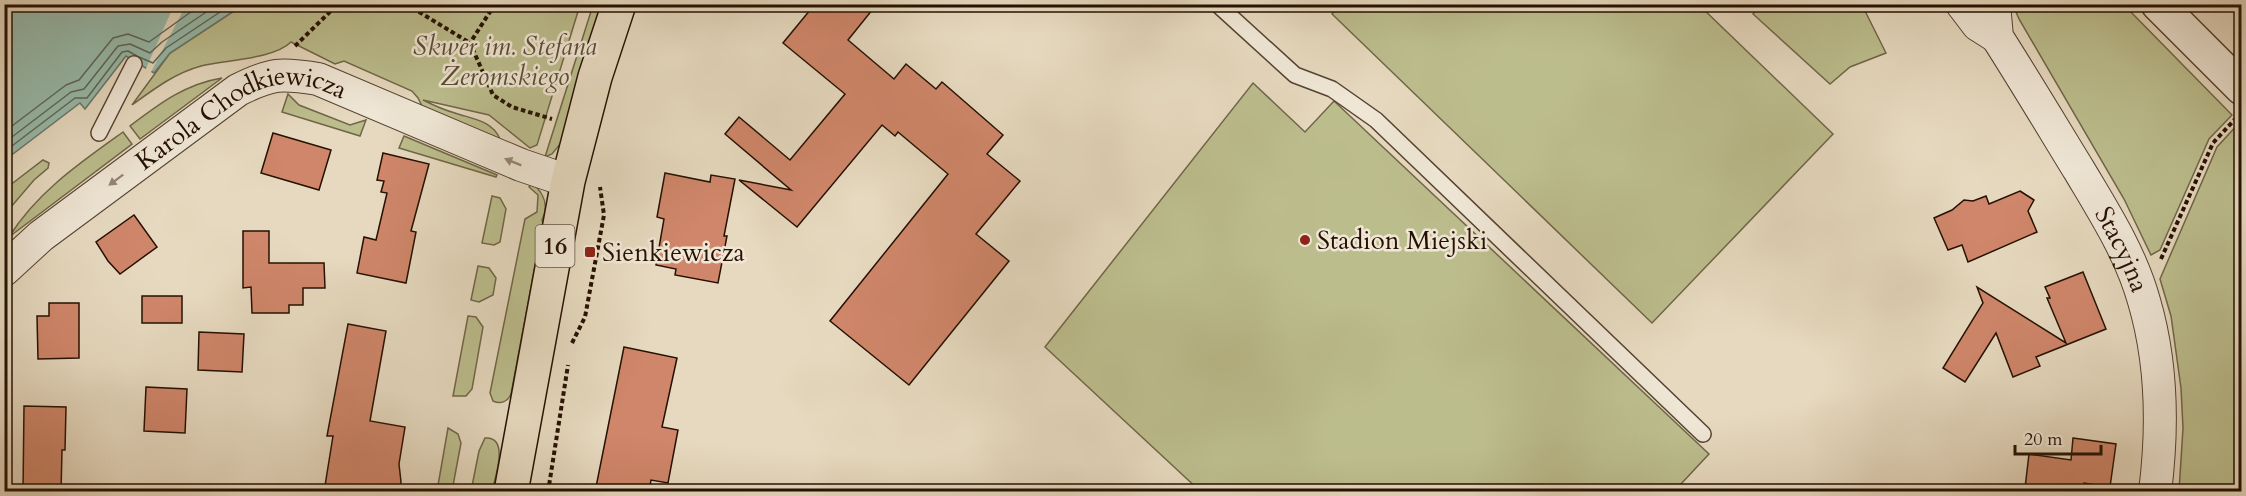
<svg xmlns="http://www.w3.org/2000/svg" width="2246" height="496" viewBox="0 0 2246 496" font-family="Cardo,serif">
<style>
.green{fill:#bcbd8d;stroke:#706648;stroke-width:1.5}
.water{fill:#97bbac;stroke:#697768;stroke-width:1.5}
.pier{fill:#e6d9bf}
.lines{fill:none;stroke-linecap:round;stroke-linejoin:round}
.shore{stroke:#5e6657;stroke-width:1.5}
.building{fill:#cf866a;stroke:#251002;stroke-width:1.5}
.service-casing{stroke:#554231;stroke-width:18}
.minor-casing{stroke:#554231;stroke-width:34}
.tertiary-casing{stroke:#554231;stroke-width:36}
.primary-casing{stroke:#251002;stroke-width:36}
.path{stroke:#251002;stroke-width:4;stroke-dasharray:4.5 3;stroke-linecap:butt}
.service{stroke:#efe6d5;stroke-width:15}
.minor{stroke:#efe6d5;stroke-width:32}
.tertiary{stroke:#efe6d5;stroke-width:33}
.primary{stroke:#e6d9bf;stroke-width:33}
.oneway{fill:#948676}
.poi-dot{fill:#8f2418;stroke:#efe6d5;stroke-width:2}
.labels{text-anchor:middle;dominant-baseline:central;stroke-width:5;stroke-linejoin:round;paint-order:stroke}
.shield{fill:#efe6d5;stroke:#625041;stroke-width:1.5}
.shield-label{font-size:24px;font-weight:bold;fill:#251002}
.park-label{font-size:26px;font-style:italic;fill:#5a4d33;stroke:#efe6d5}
.street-label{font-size:26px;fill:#251002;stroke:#efe6d5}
.poi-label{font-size:26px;fill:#251002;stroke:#efe6d5;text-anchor:start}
</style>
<rect width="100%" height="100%" fill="#e6d9bf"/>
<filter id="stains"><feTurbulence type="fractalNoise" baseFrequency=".00333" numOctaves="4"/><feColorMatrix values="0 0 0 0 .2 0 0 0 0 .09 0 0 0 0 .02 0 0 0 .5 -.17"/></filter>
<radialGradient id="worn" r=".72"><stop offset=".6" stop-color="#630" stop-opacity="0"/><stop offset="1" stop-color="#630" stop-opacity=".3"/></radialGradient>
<!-- green -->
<g class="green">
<polygon points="1341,4 1699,5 1833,134 1652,323 1332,14"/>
<path d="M243 5H580L537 145 530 148 489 115 423 100C433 105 444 110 455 113 472 119 492 120 500 139L425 112 418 98 412 91 344 61 335 64 291 42C274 59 225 60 201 66 175 73 154 89 132 105L170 53Z"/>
<polygon points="593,5 602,5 579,74 561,143 552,154 545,157"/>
<polygon points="1760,5 1862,5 1886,53 1850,67 1830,84 1753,14"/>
<polygon points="2013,5 2124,5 2232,115 2209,139 2160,250 2151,255 2124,199 2019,19"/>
<path d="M222 78 140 139 130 126C159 104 185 84 222 78Z"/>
<polygon points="1253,83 1305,132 1334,101 1709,454 1680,485 1686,491 1200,491 1045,347"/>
<polygon points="288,94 299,105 350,125 366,120 360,136 282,112"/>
<polygon points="2240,122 2241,491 2179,491 2183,428 2181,388 2171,316 2160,279 2217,147"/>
<path d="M123 132 132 144 9 237C37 192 81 162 123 132Z"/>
<polygon points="404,136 497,175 496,177 399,148"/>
<polygon points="43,160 49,163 48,168 34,180 5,214 5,189"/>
<path d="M532 183C544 193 549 206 542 220L543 223 511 394C508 401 501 405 493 401L490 393 525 219 537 212 538 195 529 187Z"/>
<polygon points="492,196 500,198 506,209 500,242 494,245 482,243"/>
<polygon points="478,266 489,268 496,278 493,295 479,302 471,300"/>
<polygon points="468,316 476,317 483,327 472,389 466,396 453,396"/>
<polygon points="448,428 458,434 461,443 452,491 437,491"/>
<path d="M485 438C510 436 495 478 492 491H471L479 451Z"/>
</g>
<!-- water -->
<polygon class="water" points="5,5 243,5 170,53 154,73 126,56 85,109 80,103 5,160"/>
<!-- pier -->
<polygon class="pier" points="174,5 186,5 150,74 145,71"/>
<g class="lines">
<!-- shore -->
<g class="shore">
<polyline points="139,57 153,63 166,48 232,4"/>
<polyline points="4,132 66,85 79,80 113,38 128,34 149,42 202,4"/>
<polyline points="4,143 71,92 84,89 118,46 130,44 150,53 162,42 218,4"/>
<polyline points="4,152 75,98 87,98 122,52 128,51 137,56"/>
</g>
</g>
<!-- building -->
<g class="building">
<polygon points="815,4 877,4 848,40 894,79 906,64 936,89 942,82 1003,135 987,154 1020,181 976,234 1009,261 909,385 830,321 948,174 898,132 895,136 882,125 797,227 739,180 791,190 725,134 739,117 790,160 845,94 783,43"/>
<polygon points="273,133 331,150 319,190 261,173"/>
<polygon points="383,153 429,164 411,231 416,232 406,283 357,273 364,237 376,240 387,193 381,192 384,181 377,180"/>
<polygon points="665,173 710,182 711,175 735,179 724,236 727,236 718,283 675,275 676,269 656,265 664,219 657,217"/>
<polygon points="2020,191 2034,200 2028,211 2037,232 1968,262 1962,245 1948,250 1934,218 1952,210 1964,200 1973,201 1986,196 1989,204"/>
<polygon points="134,215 157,247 120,274 108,261 96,242"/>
<polygon points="243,231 269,231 269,263 324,263 325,288 303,288 303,305 289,305 289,313 252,313 251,287 243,288"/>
<polygon points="2083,272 2106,329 2036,357 2040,366 2013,377 1996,333 1965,382 1943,368 1983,303 1977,287 2066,343 2047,298 2050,298 2045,287"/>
<rect x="142" y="296" width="40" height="27"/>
<polygon points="49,303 79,303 79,358 38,359 37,316 49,316"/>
<polygon points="348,324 386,331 370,421 405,427 399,464 401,482 399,492 324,492 333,436 327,436"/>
<polygon points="199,332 244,334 242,372 198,370"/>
<polygon points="624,347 677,358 662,427 678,430 668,483 651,480 649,492 595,492"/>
<polygon points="146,387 187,389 185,433 144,431"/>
<polygon points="24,406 66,407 65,450 62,450 61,492 23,492"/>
<polygon points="2073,438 2116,444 2110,487 2084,483 2083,492 2052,492 2025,488 2029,454 2071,460"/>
</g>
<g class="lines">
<defs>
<g id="service">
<polyline points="1217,4 1295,75 1332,89 1376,120 1703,434"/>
<polyline points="99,133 134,64"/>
</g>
<g id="minor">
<polyline points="1962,4 1978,25 1997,37"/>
<path id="s1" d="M1994 4 1997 37C2025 81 2052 126 2079 170 2104 212 2131 254 2144 301 2162 362 2163 429 2155 492"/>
<path id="s2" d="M4 270 41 236 238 90C272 73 281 73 318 79L521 165 568 181"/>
</g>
<polyline id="tertiary" points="2158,4 2242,88"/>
<polyline id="primary" points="511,492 568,181 595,77 619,4"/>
</defs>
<!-- service casing -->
<use href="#service" class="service-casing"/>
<!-- minor casing -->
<use href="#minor" class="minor-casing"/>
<!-- tertiary casing -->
<use href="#tertiary" class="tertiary-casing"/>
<!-- primary casing -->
<use href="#primary" class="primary-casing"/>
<!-- path -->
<g class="path">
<polyline points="406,4 470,43"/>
<polyline points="495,4 470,43 493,95 512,107 552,119"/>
<polyline points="295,46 338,4"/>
<polyline points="2161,259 2213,143 2238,116"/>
<polyline points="572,343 585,317 604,215 600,187"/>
<polyline points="548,492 568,365"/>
</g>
<!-- service -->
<use href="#service" class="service"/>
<!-- minor -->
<use href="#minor" class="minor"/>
<!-- tertiary -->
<use href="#tertiary" class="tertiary"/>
<!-- primary -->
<use href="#primary" class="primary"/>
</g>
<!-- one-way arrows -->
<defs><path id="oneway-solid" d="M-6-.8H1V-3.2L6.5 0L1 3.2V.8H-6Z" transform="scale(1.5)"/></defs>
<g class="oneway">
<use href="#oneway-solid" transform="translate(513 162) rotate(-158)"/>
<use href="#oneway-solid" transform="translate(116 180) rotate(143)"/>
</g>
<!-- markers -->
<g class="poi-dot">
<circle cx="1305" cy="240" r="6"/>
<rect x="584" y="246" width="12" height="12" rx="3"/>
</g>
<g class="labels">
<!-- shield labels -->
<rect class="shield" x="535.5" y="225" width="39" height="42" rx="4.5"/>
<g class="shield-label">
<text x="555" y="246">16</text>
</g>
<!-- park labels -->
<g class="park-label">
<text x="505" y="46">Skwer im. Stefana<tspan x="505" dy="30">Żeromskiego</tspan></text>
</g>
<!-- street labels -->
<g class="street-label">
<text stroke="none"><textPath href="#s2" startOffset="290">Karola Chodkiewicza</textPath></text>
<text stroke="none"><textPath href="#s1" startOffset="280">Stacyjna</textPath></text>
</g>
<!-- poi labels -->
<g class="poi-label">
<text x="1317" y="240">Stadion Miejski</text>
<text x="602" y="252">Sienkiewicza</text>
</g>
</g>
<!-- margin -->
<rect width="2246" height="496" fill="none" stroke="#e6d9bf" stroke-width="24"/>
<rect x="6" y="6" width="2234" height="484" fill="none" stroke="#251002" stroke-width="3"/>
<rect x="12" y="12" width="2222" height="472" fill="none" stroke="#251002" stroke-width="1.5"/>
<!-- scale -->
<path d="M2015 445v9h86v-9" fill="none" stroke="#251002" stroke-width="3"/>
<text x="2024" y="445" font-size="18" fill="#251002" stroke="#efe6d5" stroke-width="4.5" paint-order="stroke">20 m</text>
<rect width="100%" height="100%" filter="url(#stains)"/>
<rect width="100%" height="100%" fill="url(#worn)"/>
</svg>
